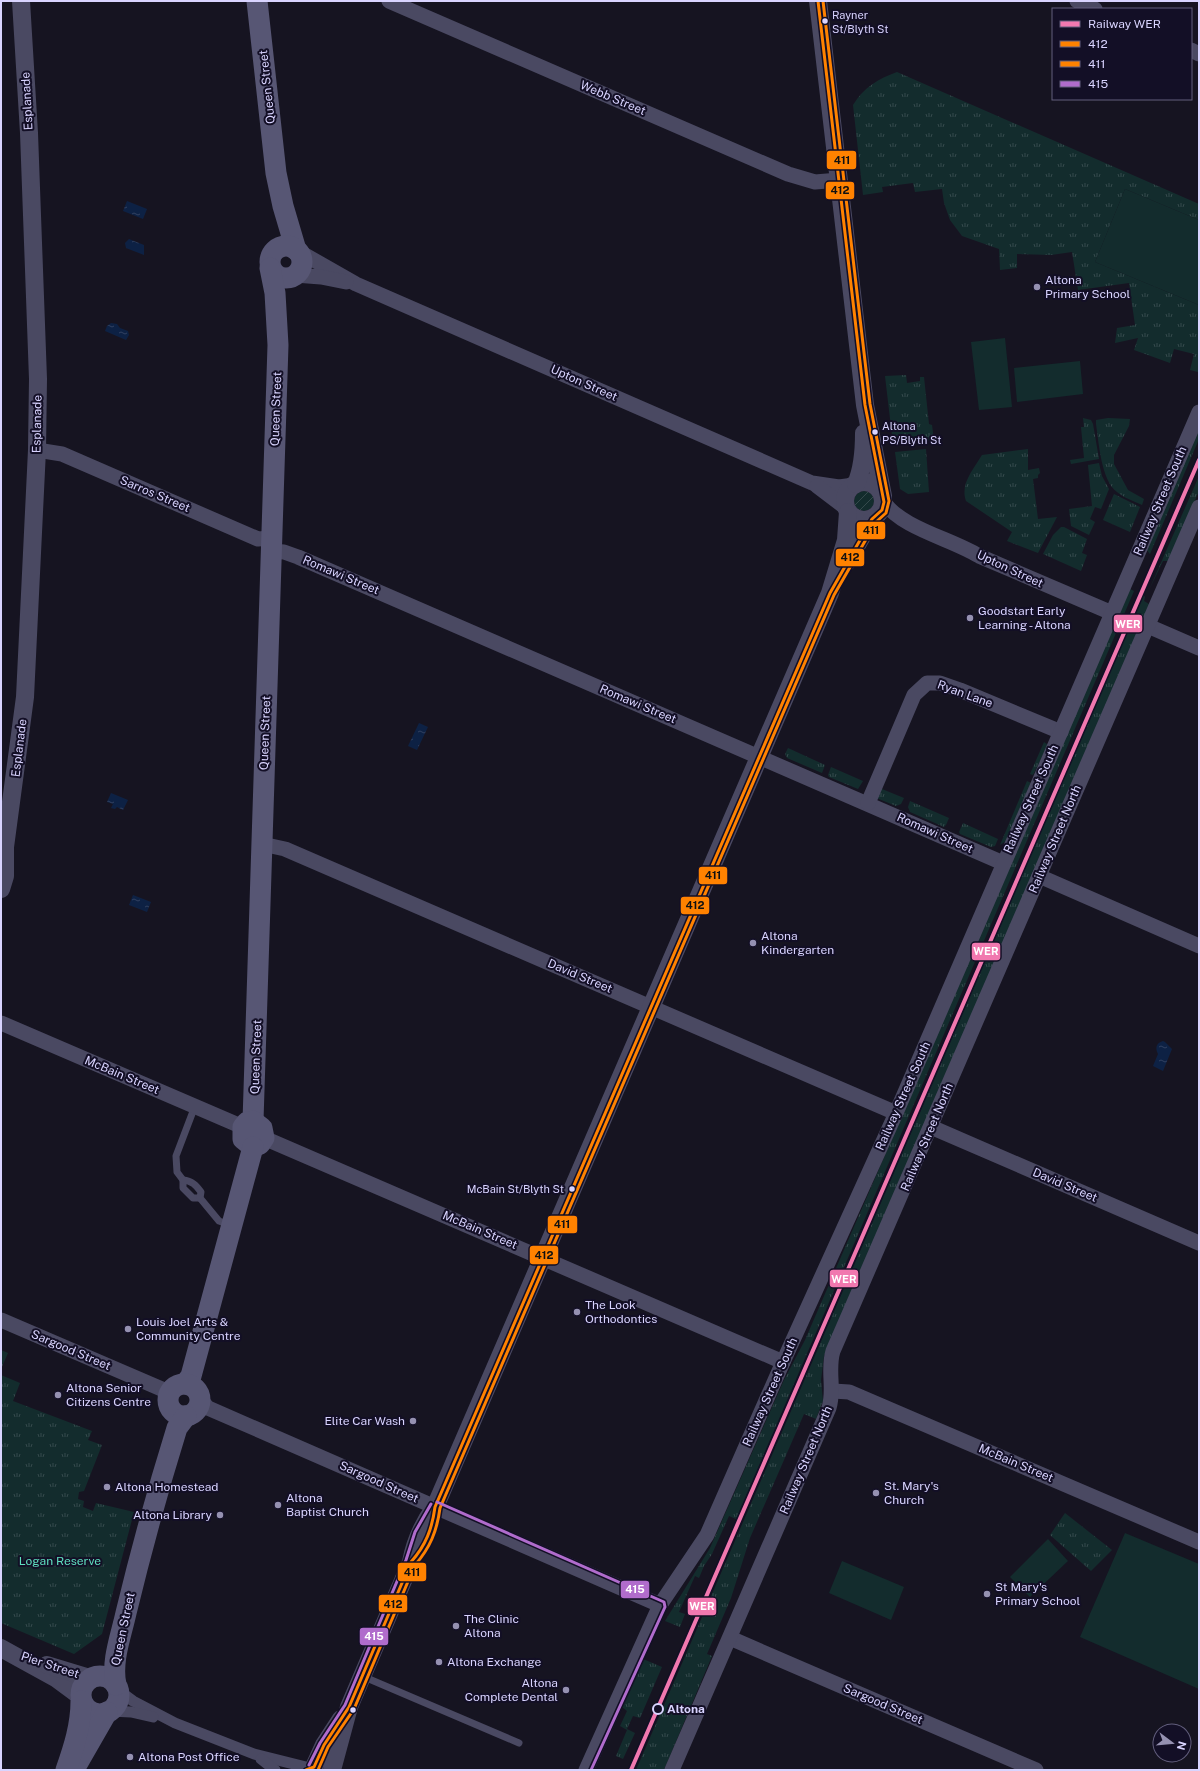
<svg xmlns="http://www.w3.org/2000/svg" width="1200" height="1771" viewBox="0 0 1200 1771" font-family="'Public Sans',sans-serif">
<style>
.grass{fill:url(#grass-tufts)}
.garden{fill:url(#garden-furrows)}
.pitch{fill:#132c2d}
.water{fill:url(#water-ripples)}
.lines{fill:none;stroke-linecap:round;stroke-linejoin:round}
.service{stroke:#4a4962;stroke-width:7}
.pedestrian{stroke:#4a4962;stroke-width:11}
.minor{stroke:#4a4962;stroke-width:15}
.tertiary{stroke:#4a4962;stroke-width:18}
.secondary{stroke:#575674;stroke-width:21}
.bus-1-casing{stroke:#130f26;stroke-width:6}
.bus-2-casing{stroke:#130f26;stroke-width:6}
.bus-3-casing{stroke:#130f26;stroke-width:6}
.bus-1{stroke:#ff8200;stroke-width:3}
.bus-2{stroke:#ff8200;stroke-width:3}
.bus-3{stroke:#b06ccc;stroke-width:3}
.rail-1-casing{stroke:#130f26;stroke-width:7}
.rail-1{stroke:#f178af;stroke-width:4}
.bus-dot{fill:#d9d4ff;stroke:#130f26;stroke-width:1.5}
.poi-dot{fill:#9591b1;stroke:#130f26;stroke-width:1.5}
.stop-dot{fill:#130f26;stroke:#d9d4ff;stroke-width:2}
.labels{text-anchor:middle;dominant-baseline:central;stroke-width:4;stroke-linejoin:round;paint-order:stroke}
.bus-label{font-size:11px;fill:#d9d4ff;stroke:#130f26;text-anchor:start}
.street-label{font-size:12px;fill:#d9d4ff;stroke:#130f26}
.poi-label{font-size:12px;fill:#d9d4ff;stroke:#130f26;text-anchor:start}
.park-label{font-size:12px;fill:#5fe0c0;stroke:#130f26}
.stop-label{font-size:12px;font-weight:bold;fill:#d9d4ff;stroke:#130f26;text-anchor:start}
.line-badge{stroke:#130f26;stroke-width:1.5}
.badge-label{font-size:11px;text-anchor:middle;font-weight:bold;fill:#fff}
.pale-badge-label{font-size:11px;text-anchor:middle;font-weight:bold;fill:#111}
</style>
<defs>
<pattern id="grass-tufts" width="24" height="20" patternUnits="userSpaceOnUse"><rect width="24" height="20" fill="#132c2d"/><path d="M3 7l-1-3M5 7V3M7 7l1-3M15 17l-1-3M17 17v-4M19 17l1-3" fill="none" stroke="#354a4c"/></pattern>
<pattern id="garden-furrows" width="10" height="10" patternUnits="userSpaceOnUse"><rect width="10" height="10" fill="#132c2d"/><path d="M-1 1l2-2M0 10L10 0M9 11l2-2" fill="none" stroke="#354a4c"/></pattern>
<pattern id="water-ripples" width="26" height="14" patternUnits="userSpaceOnUse"><rect width="26" height="14" fill="#0d2144"/><path d="M2 4q2-2 4 0t4 0M15 11q2-2 4 0t4 0" fill="none" stroke="#304060"/></pattern>
</defs>
<rect width="100%" height="100%" fill="#161421"/>
<!-- grass -->
<g class="grass">
<path d="M897 72 1199 204V220L1125 189 1095 262 1199 305 1198 372 1190 370 1194 354 1174 349 1170 363 1134 350 1138 338 1115 343 1117 328 1135 325 1129 283 1078 290 1072 252 1051 255 1017 254V268L1000 270 999 249 962 236 950 220 944 203 942 189 915 192 913 183 882 187 883 192 863 195 853 105C864 87 878 79 897 72Z"/>
<polygon points="906,375 907,383 920,381 920,377 924,377 929,424 932,425 934,440 893,444 885,376"/>
<polygon points="1083,418 1091,420 1093,424 1099,459 1071,464 1070,460 1084,458 1081,427 1084,427"/>
<path d="M1108 418 1130 419 1129 426 1114 455V464L1128 490 1144 499 1142 505C1134 501 1124 498 1117 492 1101 480 1099 443 1096 424V420Z"/>
<polygon points="1199,428 1199,439 1150,554 1146,549"/>
<polygon points="926,449 929,492 908,494 900,489 895,452"/>
<path d="M1028 449V470L1039 468 1040 473 1038 475V478L1033 479 1038 519 1057 517 1038 553 1007 541 1012 532 966 501C960 484 973 470 982 455Z"/>
<polygon points="1099,463 1102,476 1109,489 1101,509 1095,507 1090,519 1095,522 1089,535 1071,526 1069,509 1092,506 1088,465"/>
<polygon points="1199,476 1199,491 1169,561 1163,561 1149,590"/>
<polygon points="1114,494 1140,507 1130,532 1103,520"/>
<polygon points="1061,527 1064,527 1087,539 1082,553 1087,555 1081,571 1043,554 1053,535"/>
<polygon points="1167,568 824,1356 821,1380 823,1401 816,1419 804,1414 750,1538 731,1598 707,1654 712,1656 664,1770 636,1770 1143,596 1145,597 1144,601 1149,604"/>
<polygon points="1130,589 1134,591 736,1519 729,1516 712,1554 704,1566 699,1578 695,1576 679,1612 685,1614 680,1627 665,1621 710,1548 784,1380 805,1340"/>
<polygon points="1044,742 1048,745 1033,775 1030,774"/>
<polygon points="788,748 825,765 822,773 787,758 785,754"/>
<polygon points="831,767 863,781 858,789 829,777 828,775"/>
<polygon points="1027,781 1031,783 1006,841 1000,845"/>
<polygon points="877,787 904,798 901,804 896,806 874,797"/>
<polygon points="910,801 949,818 946,825 944,827 910,812 908,807"/>
<polygon points="963,823 998,839 995,846 991,847 960,834 959,832"/>
<polygon points="1,1350 8,1353 1,1369"/>
<polygon points="1,1375 20,1383 13,1401 92,1431 88,1440 102,1445 84,1491 79,1492 78,1499 84,1501 83,1507 93,1511 96,1503 134,1512 102,1634 74,1654 1,1623"/>
<polygon points="1065,1513 1112,1550 1091,1571 1050,1535"/>
<polygon points="643,1659 662,1667 640,1718 633,1716 627,1729 635,1733 623,1759 616,1756 627,1730 620,1726 627,1711 622,1707"/>
</g>
<!-- garden -->
<circle class="garden" cx="864" cy="501" r="10"/>
<!-- pitch -->
<g class="pitch">
<polygon points="1125,189 1199,220 1199,305 1095,262"/>
<polygon points="1005,338 1012,407 979,410 971,342"/>
<polygon points="1080,361 1083,394 1017,402 1014,368"/>
<polygon points="1125,1533 1199,1564 1199,1689 1080,1637"/>
<polygon points="1048,1539 1068,1561 1030,1597 1010,1577"/>
<polygon points="842,1561 904,1587 891,1620 829,1593"/>
</g>
<!-- water -->
<g class="water">
<polygon points="127,201 147,209 143,219 123,211"/>
<polygon points="129,239 144,245 144,255 126,248 125,243"/>
<polygon points="111,323 117,324 120,328 128,331 129,335 126,340 105,331 107,326"/>
<polygon points="419,723 428,727 417,750 408,746"/>
<polygon points="111,793 128,800 123,810 117,807 115,809 111,808 113,804 107,802"/>
<polygon points="133,895 151,902 147,912 129,905"/>
<path d="M1163 1041 1165 1042 1172 1049 1163 1071 1153 1066 1158 1054C1155 1048 1156 1043 1163 1041Z"/>
</g>
<g class="lines">
<!-- service -->
<g class="service">
<polyline points="195,1106 176,1156 177,1172 183,1180 183,1188 193,1198 200,1198"/>
<path d="M183 1180C192 1181 196 1185 201 1192L200 1198 219 1221 230 1225"/>
<polyline points="362,1676 519,1743"/>
</g>
<!-- pedestrian -->
<g class="pedestrian">
<polyline points="118,1690 133,1701 175,1723 254,1754 310,1768"/>
<polyline points="110,1711 131,1712 153,1717"/>
<polyline points="261,1759 275,1770"/>
</g>
<!-- minor -->
<g class="minor">
<polyline points="389,1 788,174 815,182 839,180"/>
<polyline points="1077,1 1095,9"/>
<polyline points="1191,50 1199,54"/>
<polyline points="298,251 356,284 812,483 839,487 854,485"/>
<polyline points="295,275 321,277 346,282"/>
<polyline points="37,450 62,454 258,539 271,538"/>
<polyline points="817,486 846,508"/>
<path d="M884 502C901 528 952 539 979 556L1112 613"/>
<polyline points="271,551 284,552 298,557 1003,863"/>
<polyline points="1148,626 1199,648"/>
<polyline points="868,803 914,695 927,683 940,683 960,690 1061,732"/>
<polyline points="262,844 285,849 896,1113"/>
<polyline points="1039,876 1199,946"/>
<polyline points="1,1023 243,1127"/>
<polyline points="931,1127 1199,1243"/>
<polyline points="264,1138 783,1362"/>
<polyline points="1,1320 164,1390"/>
<polyline points="833,1391 849,1392 1199,1542"/>
<polyline points="200,1399 208,1408 660,1605"/>
<polyline points="730,1638 1036,1770"/>
<polyline points="586,1770 660,1605 707,1535 783,1362 896,1113 1199,412"/>
<path d="M672 1770 829 1408C835 1389 827 1370 833 1351L1199 507"/>
</g>
<!-- tertiary -->
<g class="tertiary">
<polyline points="818,1 865,405 883,496"/>
<circle cx="864" cy="501" r="19"/>
<path d="M856 484C863 468 864 451 864 433"/>
<polyline points="847,562 872,519"/>
<polyline points="1,889 5,876 5,847 25,697 37,450 38,379 29,133 21,1"/>
<polyline points="1,1648 57,1679 80,1696"/>
<polyline points="47,1665 90,1678"/>
<polyline points="314,1767 324,1745 341,1719"/>
<path d="M332 1770 349 1707 411 1562C415 1541 422 1525 435 1507L830 593 846 540 848 512"/>
</g>
<!-- secondary -->
<g class="secondary">
<polyline points="257,1 276,173 283,206 296,250"/>
<circle cx="286" cy="262" r="16"/>
<polyline points="253,1121 278,345 275,293 270,268"/>
<polygon points="253,1121 262,1128 264,1138 260,1144 253,1147 243,1139 243,1127 247,1122"/>
<polyline points="185,1384 191,1376 253,1147"/>
<circle cx="184" cy="1400" r="16"/>
<circle cx="100" cy="1695" r="19"/>
<path d="M116 1685C111 1661 121 1636 126 1613 141 1551 158 1489 177 1428L186 1416"/>
<polyline points="76,1766 107,1712"/>
<path d="M66 1770C74 1747 81 1725 81 1701"/>
</g>
<defs>
<path id="bus-1" d="M306 1770 314 1767 324 1745 349 1707 411 1562C426 1545 432 1529 435 1507L830 593 872 519 882 510 884 502 865 405 818 1"/>
<path id="bus-2" d="M318 1770 328 1747 354 1709 415 1565C430 1548 437 1531 440 1508L834 595 876 522 886 513 889 501 870 404 823 1"/>
<g id="bus-3">
<polyline points="437,1502 664,1602 665,1607 591,1770"/>
<polyline points="309,1765 320,1743 345,1705 406,1560 415,1532 431,1504"/>
</g>
</defs>
<!-- bus-1 casing -->
<use href="#bus-1" class="bus-1-casing"/>
<!-- bus-2 casing -->
<use href="#bus-2" class="bus-2-casing"/>
<!-- bus-3 casing -->
<use href="#bus-3" class="bus-3-casing"/>
<!-- bus-1 -->
<use href="#bus-1" class="bus-1"/>
<!-- bus-2 -->
<use href="#bus-2" class="bus-2"/>
<!-- bus-3 -->
<use href="#bus-3" class="bus-3"/>
<defs>
<polyline id="rail-1" points="631,1770 1199,460"/>
</defs>
<!-- rail-1 casing -->
<use href="#rail-1" class="rail-1-casing"/>
<!-- rail-1 -->
<use href="#rail-1" class="rail-1"/>
</g>
<!-- markers -->
<g class="bus-dot">
<circle cx="825" cy="21" r="3.5"/>
<circle cx="875" cy="432" r="3.5"/>
<circle cx="572" cy="1189" r="3.5"/>
<circle cx="353" cy="1710" r="3.5"/>
</g>
<g class="poi-dot">
<circle cx="1037" cy="287" r="4"/>
<circle cx="970" cy="618" r="4"/>
<circle cx="753" cy="943" r="4"/>
<circle cx="577" cy="1312" r="4"/>
<circle cx="128" cy="1329" r="4"/>
<circle cx="58" cy="1395" r="4"/>
<circle cx="413" cy="1421" r="4"/>
<circle cx="107" cy="1487" r="4"/>
<circle cx="876" cy="1493" r="4"/>
<circle cx="278" cy="1505" r="4"/>
<circle cx="220" cy="1515" r="4"/>
<circle cx="987" cy="1594" r="4"/>
<circle cx="456" cy="1626" r="4"/>
<circle cx="439" cy="1662" r="4"/>
<circle cx="566" cy="1690" r="4"/>
<circle cx="130" cy="1757" r="4"/>
</g>
<circle class="stop-dot" cx="658" cy="1709" r="5"/>
<g class="labels">
<!-- bus labels -->
<g class="bus-label">
<text x="832" y="15">Rayner<tspan x="832" dy="14">St/Blyth St</tspan></text>
<text x="882" y="426">Altona<tspan x="882" dy="14">PS/Blyth St</tspan></text>
<text x="564" y="1189" text-anchor="end">McBain St/Blyth St</text>
</g>
<!-- street labels -->
<g class="street-label">
<text transform="translate(267 87) rotate(-96)">Queen Street</text>
<text transform="translate(613 98) rotate(23)">Webb Street</text>
<text transform="translate(27 101) rotate(-93)">Esplanade</text>
<text transform="translate(584 383) rotate(24)">Upton Street</text>
<text transform="translate(276 409) rotate(-88)">Queen Street</text>
<text transform="translate(37 424) rotate(-89)">Esplanade</text>
<text transform="translate(155 494) rotate(23)">Sarros Street</text>
<text transform="translate(1160 501) rotate(-67)">Railway Street South</text>
<text transform="translate(1010 569) rotate(25)">Upton Street</text>
<text transform="translate(341 575) rotate(23)">Romawi Street</text>
<text transform="translate(965 694) rotate(20)">Ryan Lane</text>
<text transform="translate(638 704) rotate(23)">Romawi Street</text>
<text transform="translate(265 733) rotate(-88)">Queen Street</text>
<text transform="translate(19 748) rotate(-83)">Esplanade</text>
<text transform="translate(1031 799) rotate(-66)">Railway Street South</text>
<text transform="translate(935 833) rotate(24)">Romawi Street</text>
<text transform="translate(1055 839) rotate(-67)">Railway Street North</text>
<text transform="translate(580 976) rotate(23)">David Street</text>
<text transform="translate(256 1057) rotate(-88)">Queen Street</text>
<text transform="translate(122 1075) rotate(23)">McBain Street</text>
<text transform="translate(903 1096) rotate(-66)">Railway Street South</text>
<text transform="translate(927 1137) rotate(-67)">Railway Street North</text>
<text transform="translate(1065 1185) rotate(23)">David Street</text>
<text transform="translate(480 1230) rotate(23)">McBain Street</text>
<text transform="translate(71 1350) rotate(23)">Sargood Street</text>
<text transform="translate(770 1392) rotate(-66)">Railway Street South</text>
<text transform="translate(806 1460) rotate(-67)">Railway Street North</text>
<text transform="translate(1016 1463) rotate(23)">McBain Street</text>
<text transform="translate(379 1482) rotate(24)">Sargood Street</text>
<text transform="translate(123 1629) rotate(-78)">Queen Street</text>
<text transform="translate(50 1665) rotate(18)">Pier Street</text>
<text transform="translate(883 1704) rotate(23)">Sargood Street</text>
</g>
<!-- poi labels -->
<g class="poi-label">
<text x="1045" y="280">Altona<tspan x="1045" dy="14">Primary School</tspan></text>
<text x="978" y="611">Goodstart Early<tspan x="978" dy="14">Learning - Altona</tspan></text>
<text x="761" y="936">Altona<tspan x="761" dy="14">Kindergarten</tspan></text>
<text x="585" y="1305">The Look<tspan x="585" dy="14">Orthodontics</tspan></text>
<text x="136" y="1322">Louis Joel Arts &amp;<tspan x="136" dy="14">Community Centre</tspan></text>
<text x="66" y="1388">Altona Senior<tspan x="66" dy="14">Citizens Centre</tspan></text>
<text x="405" y="1421" text-anchor="end">Elite Car Wash</text>
<text x="884" y="1486">St. Mary's<tspan x="884" dy="14">Church</tspan></text>
<text x="115" y="1487">Altona Homestead</text>
<text x="286" y="1498">Altona<tspan x="286" dy="14">Baptist Church</tspan></text>
<text x="212" y="1515" text-anchor="end">Altona Library</text>
<text x="995" y="1587">St Mary's<tspan x="995" dy="14">Primary School</tspan></text>
<text x="464" y="1619">The Clinic<tspan x="464" dy="14">Altona</tspan></text>
<text x="447" y="1662">Altona Exchange</text>
<text x="558" y="1683" text-anchor="end">Altona<tspan x="558" dy="14">Complete Dental</tspan></text>
<text x="138" y="1757">Altona Post Office</text>
</g>
<!-- park labels -->
<g class="park-label">
<text x="60" y="1561">Logan Reserve</text>
</g>
<!-- stop labels -->
<g class="stop-label">
<text x="667" y="1709">Altona</text>
</g>
</g>
<g class="line-badge">
<rect x="826" y="150" width="31" height="20" rx="4" fill="#ff8200"/>
<rect x="825" y="181" width="30" height="19" rx="4" fill="#ff8200"/>
<rect x="856" y="521" width="30" height="19" rx="4" fill="#ff8200"/>
<rect x="835" y="548" width="30" height="19" rx="4" fill="#ff8200"/>
<rect x="1113" y="614" width="30" height="19" rx="4" fill="#f178af"/>
<rect x="698" y="866" width="30" height="19" rx="4" fill="#ff8200"/>
<rect x="680" y="896" width="30" height="19" rx="4" fill="#ff8200"/>
<rect x="971" y="942" width="30" height="19" rx="4" fill="#f178af"/>
<rect x="547" y="1215" width="31" height="19" rx="4" fill="#ff8200"/>
<rect x="529" y="1245" width="30" height="20" rx="4" fill="#ff8200"/>
<rect x="829" y="1269" width="30" height="19" rx="4" fill="#f178af"/>
<rect x="397" y="1562" width="30" height="20" rx="4" fill="#ff8200"/>
<rect x="620" y="1580" width="30" height="19" rx="4" fill="#b06ccc"/>
<rect x="378" y="1594" width="30" height="19" rx="4" fill="#ff8200"/>
<rect x="687" y="1597" width="30" height="19" rx="4" fill="#f178af"/>
<rect x="359" y="1627" width="30" height="19" rx="4" fill="#b06ccc"/>
</g>
<g class="badge-label">
<text x="1128" y="628">WER</text>
<text x="986" y="955">WER</text>
<text x="844" y="1283">WER</text>
<text x="635" y="1593">415</text>
<text x="702" y="1610">WER</text>
<text x="374" y="1640">415</text>
</g>
<g class="pale-badge-label">
<text x="842" y="164">411</text>
<text x="840" y="194">412</text>
<text x="871" y="534">411</text>
<text x="850" y="561">412</text>
<text x="713" y="879">411</text>
<text x="695" y="909">412</text>
<text x="562" y="1228">411</text>
<text x="544" y="1259">412</text>
<text x="412" y="1576">411</text>
<text x="393" y="1608">412</text>
</g>
<!-- border -->
<rect width="1200" height="1771" fill="none" stroke="#d9d4ff" stroke-width="4"/>
<!-- legend -->
<rect x="1052" y="8" width="140" height="92" fill="#130f26" stroke="#625e7d"/>
<rect x="1060" y="21" width="20" height="6" fill="#f178af" stroke="#625e7d"/>
<text x="1088" y="28" font-size="12" fill="#d9d4ff">Railway WER</text>
<rect x="1060" y="41" width="20" height="6" fill="#ff8200" stroke="#625e7d"/>
<text x="1088" y="48" font-size="12" fill="#d9d4ff">412</text>
<rect x="1060" y="61" width="20" height="6" fill="#ff8200" stroke="#625e7d"/>
<text x="1088" y="68" font-size="12" fill="#d9d4ff">411</text>
<rect x="1060" y="81" width="20" height="6" fill="#b06ccc" stroke="#625e7d"/>
<text x="1088" y="88" font-size="12" fill="#d9d4ff">415</text>
<!-- north arrow -->
<g transform="translate(1172 1743) rotate(106)"><circle r="19" fill="#130f26" stroke="#625e7d"/>
<path d="M0-3L7 15L0 10L-7 15Z" fill="#9591b1"/>
<text y="-6" font-size="11" font-weight="bold" text-anchor="middle" fill="#d9d4ff">N</text>
</g>
</svg>
